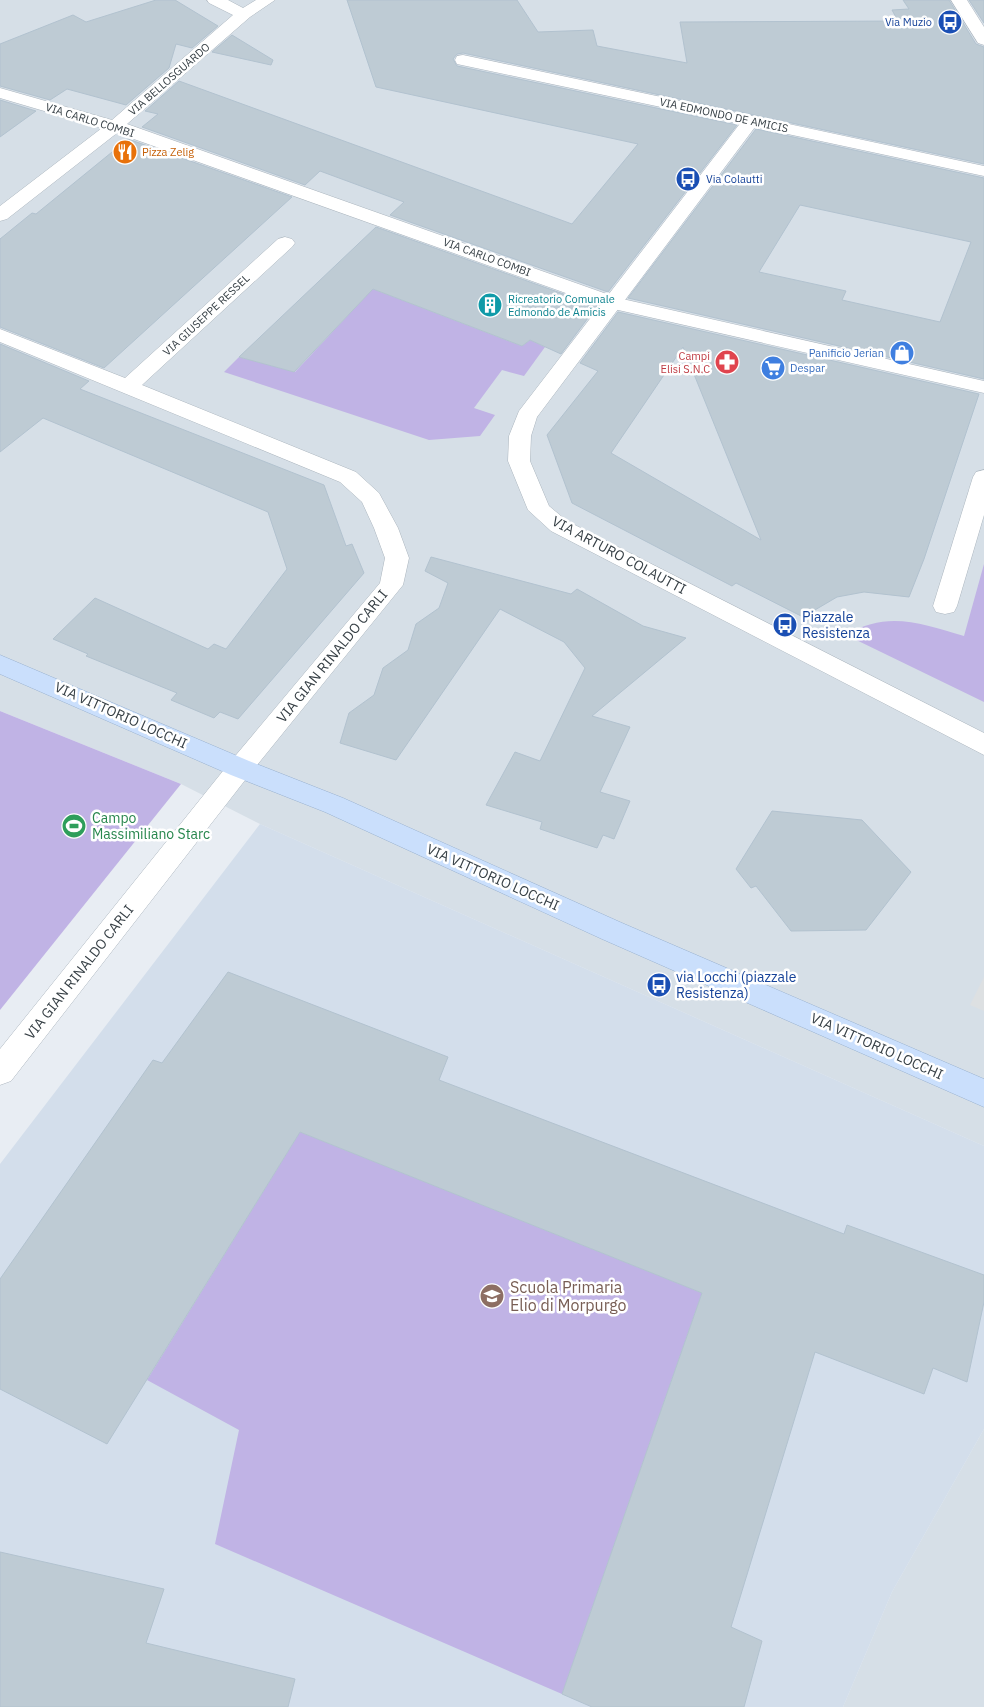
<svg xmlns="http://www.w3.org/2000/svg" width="984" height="1707" viewBox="0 0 984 1707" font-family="'IBM Plex Sans',sans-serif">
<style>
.residential{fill:#d6dfe7}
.education{fill:#d3deeb}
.green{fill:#c0b3e5}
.parking{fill:#dde0e2}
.building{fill:#becbd4;stroke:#b2c2cf;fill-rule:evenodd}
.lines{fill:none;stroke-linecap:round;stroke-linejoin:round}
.minor-casing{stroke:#abb5be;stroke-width:1}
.tertiary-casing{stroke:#abb5be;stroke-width:1}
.secondary-casing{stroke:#9ab2d0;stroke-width:1}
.minor{fill:#fff;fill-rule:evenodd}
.tertiary{fill:#fff;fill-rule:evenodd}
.secondary{fill:#cadffc;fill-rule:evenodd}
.labels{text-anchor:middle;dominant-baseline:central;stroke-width:5;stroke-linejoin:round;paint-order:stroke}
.far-transit-label{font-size:11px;fill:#164399;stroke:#fff;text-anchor:end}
.far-street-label{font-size:11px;fill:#374046;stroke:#fff}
.far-food-label{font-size:11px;fill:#c56008;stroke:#fff;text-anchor:start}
.far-culture-label{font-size:11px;fill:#0d838f;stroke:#fff;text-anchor:start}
.far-shop-label{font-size:11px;fill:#366cbe;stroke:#fff;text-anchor:end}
.far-health-label{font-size:11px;fill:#be3a42;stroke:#fff;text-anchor:end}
.street-label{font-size:14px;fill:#374046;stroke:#fff}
.transit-label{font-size:14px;fill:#164399;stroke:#fff;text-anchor:start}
.leisure-label{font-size:14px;fill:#27864d;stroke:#fff;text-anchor:start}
.near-education-label{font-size:16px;fill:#785e54;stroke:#fff;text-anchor:start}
</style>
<rect width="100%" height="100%" fill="#e8edf3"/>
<!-- residential -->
<g class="residential">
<polygon points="0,0 984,0 984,1146 260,824 181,784 0,711"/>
<polygon points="984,1429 984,1707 843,1707 892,1592"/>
</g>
<!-- education -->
<polygon class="education" points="260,824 984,1146 984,1429 892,1592 843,1707 0,1707 0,1164"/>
<!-- green -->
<g class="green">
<polygon points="347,279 522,346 530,340 545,347 524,376 502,370 474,408 495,415 480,436 429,440 224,372 239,357 295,372 366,296"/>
<path d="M984 564V702L846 635C888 610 921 624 964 636Z"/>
<polygon points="0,711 181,784 0,1010"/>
<polygon points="300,1132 702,1293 562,1694 215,1544 239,1430 147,1380"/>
</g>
<!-- parking -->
<polygon class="parking" points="984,977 984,1011 970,1005"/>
<!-- building -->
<g class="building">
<polygon points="156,0 175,0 218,26 192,48 176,44 169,68 126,105 67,89 50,100 0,86 0,44 73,15 86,22"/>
<polygon points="347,0 517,0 538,32 593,30 597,46 687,63 680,22 898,21 892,10 909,9 903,0 949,0 976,44 984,47 984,164 463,53 457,54 453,59 457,66 737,125 608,292 390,215 404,202 320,171 305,185 142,127 158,114 145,111 179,81 572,224 638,144 376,87"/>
<polygon points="969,0 984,0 984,23"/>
<polygon points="232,35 273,60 271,65 212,52"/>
<polygon points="0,100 36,111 0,137"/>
<path d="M756 129 984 178V379L628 298ZM800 205 971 242 940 322 842 300 846 291 759 272Z"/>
<polygon points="128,139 292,197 104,368 0,327 0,239 32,213 36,214"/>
<polygon points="376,227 597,306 561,354 530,340 522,346 373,289 294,372 239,357"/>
<path d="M618 312 979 394 924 559 909 597 864 592 837 597 803 617 736 583 732 586 572 503 547 435 598 371 580 363ZM683 347 761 540 611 453Z"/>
<polygon points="0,344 89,381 80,389 324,485 346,546 352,544 364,573 238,719 220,712 214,718 171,700 177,693 86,656 88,654 53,639 95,598 208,649 214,644 226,649 287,569 268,512 43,418 0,452"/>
<polygon points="431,557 571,594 577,589 643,626 686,638 592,716 630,727 600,792 630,801 614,839 603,835 597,848 540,829 542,822 486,805 515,752 540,761 585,668 564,642 500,609 396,760 340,743 349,713 374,695 383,668 408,650 416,624 439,608 448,583 425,571"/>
<polygon points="772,811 862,820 911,872 866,930 791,931 756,886 751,888 736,869"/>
<polygon points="228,972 448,1057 439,1080 844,1234 847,1225 984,1275 984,1302 967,1382 933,1368 924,1394 815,1352 731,1627 762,1641 744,1707 592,1707 562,1694 702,1293 300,1132 107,1444 0,1389 0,1279 153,1060 162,1063"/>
<polygon points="0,1552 164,1589 146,1643 295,1679 288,1707 0,1707"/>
</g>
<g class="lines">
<defs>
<g id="minor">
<polygon points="207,0 228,0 243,8 256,0 275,0 250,17 127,124 618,298 984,381 984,393 605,307 117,133 7,219 0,221 0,206 102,128 0,98 0,88 112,120 233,15 209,3"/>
<polygon points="951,0 967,0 984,27 984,45 978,43"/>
<polygon points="463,55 751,116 757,117 760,121 757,125 751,126 457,64 455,60 457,56"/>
<polygon points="285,237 292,239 295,243 292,247 142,385 356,472 379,493 398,528 409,558 403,585 249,775 11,1081 0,1085 0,1049 231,761 380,583 385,558 374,528 362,502 340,482 0,342 0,329 125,378 278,239"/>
<polygon points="984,470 984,515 957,606 954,612 945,614 936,612 933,606 973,477 976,472"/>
</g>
<polygon id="tertiary" points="751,116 984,166 984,176 755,127 537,417 531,436 530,461 549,506 567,521 984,733 984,755 551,531 528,510 508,461 509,436 519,411 745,117"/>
<polygon id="secondary" points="0,655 249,761 343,798 622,923 984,1079 984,1107 602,939 325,812 231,775 0,674"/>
</defs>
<!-- minor casing -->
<use href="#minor" class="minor-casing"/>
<!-- tertiary casing -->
<use href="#tertiary" class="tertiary-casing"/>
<!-- secondary casing -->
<use href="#secondary" class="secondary-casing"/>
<!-- minor -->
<use href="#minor" class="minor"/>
<!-- tertiary -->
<use href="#tertiary" class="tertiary"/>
<!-- secondary -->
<use href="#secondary" class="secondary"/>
</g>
<!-- icons -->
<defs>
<symbol id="bus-disc" viewBox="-11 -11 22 22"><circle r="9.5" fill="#1a4fb4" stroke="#fff"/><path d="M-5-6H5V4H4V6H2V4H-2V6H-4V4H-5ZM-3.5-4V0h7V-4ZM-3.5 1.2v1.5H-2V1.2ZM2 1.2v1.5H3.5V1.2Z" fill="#fff"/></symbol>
<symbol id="restaurant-disc" viewBox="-11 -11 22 22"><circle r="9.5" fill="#e8710a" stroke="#fff"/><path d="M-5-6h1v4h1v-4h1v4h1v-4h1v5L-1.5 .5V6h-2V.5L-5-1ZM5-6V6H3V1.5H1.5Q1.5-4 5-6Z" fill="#fff"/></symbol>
<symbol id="building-disc" viewBox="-11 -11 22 22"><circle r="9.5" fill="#0f9aa8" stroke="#fff"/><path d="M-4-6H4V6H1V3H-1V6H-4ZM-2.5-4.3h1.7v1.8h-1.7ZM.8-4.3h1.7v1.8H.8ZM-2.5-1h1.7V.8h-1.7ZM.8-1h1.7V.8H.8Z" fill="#fff"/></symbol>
<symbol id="shop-disc" viewBox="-11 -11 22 22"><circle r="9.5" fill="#3f7fe0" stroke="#fff"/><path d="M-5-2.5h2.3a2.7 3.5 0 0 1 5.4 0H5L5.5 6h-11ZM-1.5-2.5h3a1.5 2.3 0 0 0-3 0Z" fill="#fff"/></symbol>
<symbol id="pharmacy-disc" viewBox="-11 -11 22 22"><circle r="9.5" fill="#e0444e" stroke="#fff"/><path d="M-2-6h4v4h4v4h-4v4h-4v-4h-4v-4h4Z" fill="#fff"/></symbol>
<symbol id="supermarket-disc" viewBox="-11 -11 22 22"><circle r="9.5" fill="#3f7fe0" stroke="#fff"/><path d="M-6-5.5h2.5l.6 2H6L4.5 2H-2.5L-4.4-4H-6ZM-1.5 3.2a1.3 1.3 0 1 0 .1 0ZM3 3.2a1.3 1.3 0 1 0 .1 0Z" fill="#fff"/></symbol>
<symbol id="stadium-disc" viewBox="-11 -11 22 22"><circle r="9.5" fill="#2e9e5b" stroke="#fff"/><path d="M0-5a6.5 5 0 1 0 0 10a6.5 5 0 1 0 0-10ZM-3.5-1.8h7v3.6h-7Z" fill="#fff"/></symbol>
<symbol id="school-disc" viewBox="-11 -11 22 22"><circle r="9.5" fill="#8d6e63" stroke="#fff"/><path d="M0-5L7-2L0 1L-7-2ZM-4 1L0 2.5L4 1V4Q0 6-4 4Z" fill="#fff"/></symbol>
</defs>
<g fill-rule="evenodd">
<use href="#bus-disc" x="936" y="8" width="28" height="28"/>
<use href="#restaurant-disc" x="111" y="138" width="28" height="28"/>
<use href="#bus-disc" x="674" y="165" width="28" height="28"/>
<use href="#building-disc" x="476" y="291" width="28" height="28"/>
<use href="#shop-disc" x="888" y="339" width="28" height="28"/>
<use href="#pharmacy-disc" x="713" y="348" width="28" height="28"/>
<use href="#supermarket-disc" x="759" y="354" width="28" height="28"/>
<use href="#bus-disc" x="771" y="611" width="28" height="28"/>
<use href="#stadium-disc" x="60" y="812" width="28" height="28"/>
<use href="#bus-disc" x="645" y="971" width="28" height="28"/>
<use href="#school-disc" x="478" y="1282" width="28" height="28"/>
</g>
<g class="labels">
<!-- far-transit labels -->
<g class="far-transit-label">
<text x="932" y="22">Via Muzio</text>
<text x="706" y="179" text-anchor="start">Via Colautti</text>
</g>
<!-- far-street labels -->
<g class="far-street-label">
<text transform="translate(169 79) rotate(-41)">VIA BELLOSGUARDO</text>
<text transform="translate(724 115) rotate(12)">VIA EDMONDO DE AMICIS</text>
<text transform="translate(90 120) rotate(17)">VIA CARLO COMBI</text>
<text transform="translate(487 257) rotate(20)">VIA CARLO COMBI</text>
<text transform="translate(206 315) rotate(-43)">VIA GIUSEPPE RESSEL</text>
</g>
<!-- far-food labels -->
<g class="far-food-label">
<text x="142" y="152">Pizza Zelig</text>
</g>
<!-- far-culture labels -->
<g class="far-culture-label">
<text x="508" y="299">Ricreatorio Comunale<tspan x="508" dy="13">Edmondo de Amicis</tspan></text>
</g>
<!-- far-shop labels -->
<g class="far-shop-label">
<text x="884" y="353">Panificio Jerian</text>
<text x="790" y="368" text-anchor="start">Despar</text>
</g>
<!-- far-health labels -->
<g class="far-health-label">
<text x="710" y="356">Campi<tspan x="710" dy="13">Elisi S.N.C</tspan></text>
</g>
<!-- street labels -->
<g class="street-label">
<text transform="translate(619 555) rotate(28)">VIA ARTURO COLAUTTI</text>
<text transform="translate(332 656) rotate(-51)">VIA GIAN RINALDO CARLI</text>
<text transform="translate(121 715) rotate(24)">VIA VITTORIO LOCCHI</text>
<text transform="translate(493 877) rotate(24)">VIA VITTORIO LOCCHI</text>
<text transform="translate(79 972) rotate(-52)">VIA GIAN RINALDO CARLI</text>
<text transform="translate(877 1046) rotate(24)">VIA VITTORIO LOCCHI</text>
</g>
<!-- transit labels -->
<g class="transit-label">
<text x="802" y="617">Piazzale<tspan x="802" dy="16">Resistenza</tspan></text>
<text x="676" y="977">via Locchi (piazzale<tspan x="676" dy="16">Resistenza)</tspan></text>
</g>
<!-- leisure labels -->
<g class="leisure-label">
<text x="92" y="818">Campo<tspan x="92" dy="16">Massimiliano Starc</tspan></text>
</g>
<!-- near-education labels -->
<g class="near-education-label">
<text x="510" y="1287">Scuola Primaria<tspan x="510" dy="18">Elio di Morpurgo</tspan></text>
</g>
</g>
</svg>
